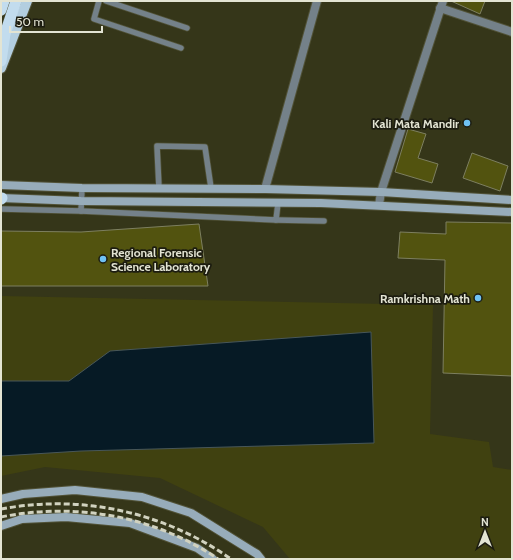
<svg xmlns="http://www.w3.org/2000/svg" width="513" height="560" viewBox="0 0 513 560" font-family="Cabin,sans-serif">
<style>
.green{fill:#404110}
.water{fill:#061a25;stroke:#485759}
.building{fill:#52530f;stroke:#7d7f60}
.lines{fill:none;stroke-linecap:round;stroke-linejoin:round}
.service-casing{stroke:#515237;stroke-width:7}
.minor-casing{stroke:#515237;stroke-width:10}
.secondary-casing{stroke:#515237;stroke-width:10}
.primary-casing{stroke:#515237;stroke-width:12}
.trunk-casing{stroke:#515237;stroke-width:12}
.service{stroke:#748189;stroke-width:5.5}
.minor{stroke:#748189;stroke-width:8}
.secondary{stroke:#97acba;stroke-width:8}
.primary{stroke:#b3cee0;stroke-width:10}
.trunk{stroke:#c2dcee;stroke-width:11}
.rail{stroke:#d1d2bf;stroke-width:3;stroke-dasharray:6 3;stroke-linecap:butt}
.poi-dot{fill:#6fc2f4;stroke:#1c1c10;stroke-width:1.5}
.labels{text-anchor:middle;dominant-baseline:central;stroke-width:3.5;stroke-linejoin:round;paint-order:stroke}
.poi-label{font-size:12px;font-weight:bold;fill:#e3e4d3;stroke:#1c1c10;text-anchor:end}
</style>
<rect width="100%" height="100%" fill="#353619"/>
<!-- green -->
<polygon class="green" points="1,296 433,305 430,434 489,442 493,467 512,470 512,559 290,559 263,527 160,478 45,467 1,476"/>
<!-- water -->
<polygon class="water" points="371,332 374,443 81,451 1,456 1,381 69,381 110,351"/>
<!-- building -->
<g class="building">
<polygon points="451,1 485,1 480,14"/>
<polygon points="408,129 426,134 418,158 438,164 432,183 395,172"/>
<polygon points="472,153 508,166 500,191 463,178"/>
<polygon points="446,222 512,223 512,376 443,373 445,260 398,258 400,232 446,234"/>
<polygon points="199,224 208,286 1,286 1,231 81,232"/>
</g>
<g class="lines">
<defs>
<g id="service">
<polyline points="99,1 94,19 181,48"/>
<polyline points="106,1 187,28"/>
<polyline points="159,188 157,146 205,147 211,188"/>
<polyline points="2,209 81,211 82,188"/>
<polyline points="81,211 276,220 278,203"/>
<polyline points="276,220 324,221"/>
</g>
<g id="minor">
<polyline points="440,8 512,32"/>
<polyline points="265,189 317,1"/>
<polyline points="379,205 381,192 443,1"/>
</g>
<g id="secondary">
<polyline points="1,185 82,188 265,189 381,192 512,200"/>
<polyline points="1,198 81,201 321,203 512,212"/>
<polyline points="1,499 23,494 75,490 142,497 191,513 257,554 261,559"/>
<polyline points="1,526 22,519 66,517 130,523 197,548 213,559"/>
</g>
<polyline id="primary" points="1,68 27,1"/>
<g id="trunk">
<polyline points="1,10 4,1"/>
<polyline points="1,61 5,34 16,1"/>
<polyline points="1,199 2,198"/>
</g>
</defs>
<!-- service casing -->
<use href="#service" class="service-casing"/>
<!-- minor casing -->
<use href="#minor" class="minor-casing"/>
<!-- secondary casing -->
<use href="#secondary" class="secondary-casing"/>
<!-- primary casing -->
<use href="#primary" class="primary-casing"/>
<!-- trunk casing -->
<use href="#trunk" class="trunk-casing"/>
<!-- service -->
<use href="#service" class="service"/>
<!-- minor -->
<use href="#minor" class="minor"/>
<!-- secondary -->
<use href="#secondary" class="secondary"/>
<!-- primary -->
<use href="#primary" class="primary"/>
<!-- trunk -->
<use href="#trunk" class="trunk"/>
<!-- rail -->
<g class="rail">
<path d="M1 509C82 494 164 512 231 559"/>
<path d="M1 517C76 502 155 516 218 559"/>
</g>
</g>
<!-- markers -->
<g class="poi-dot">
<circle cx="467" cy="123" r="4"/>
<circle cx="103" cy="259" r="4"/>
<circle cx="478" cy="298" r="4"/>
</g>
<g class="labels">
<!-- poi labels -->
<g class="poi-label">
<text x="459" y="123">Kali Mata Mandir</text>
<text x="111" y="252" text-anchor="start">Regional Forensic<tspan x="111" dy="14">Science Laboratory</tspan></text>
<text x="470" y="298">Ramkrishna Math</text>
</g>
</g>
<!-- border -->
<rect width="513" height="560" fill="none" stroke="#e3e4d3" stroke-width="4"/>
<!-- north arrow -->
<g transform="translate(485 532)" stroke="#1c1c10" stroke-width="3" paint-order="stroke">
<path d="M0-3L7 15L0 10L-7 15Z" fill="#e3e4d3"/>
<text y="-6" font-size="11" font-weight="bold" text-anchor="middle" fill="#e3e4d3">N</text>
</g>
<!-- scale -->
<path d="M10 26v6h92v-6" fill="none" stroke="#e3e4d3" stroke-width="2"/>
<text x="16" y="26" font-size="12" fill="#e3e4d3" stroke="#1c1c10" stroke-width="3" paint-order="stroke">50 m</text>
</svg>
